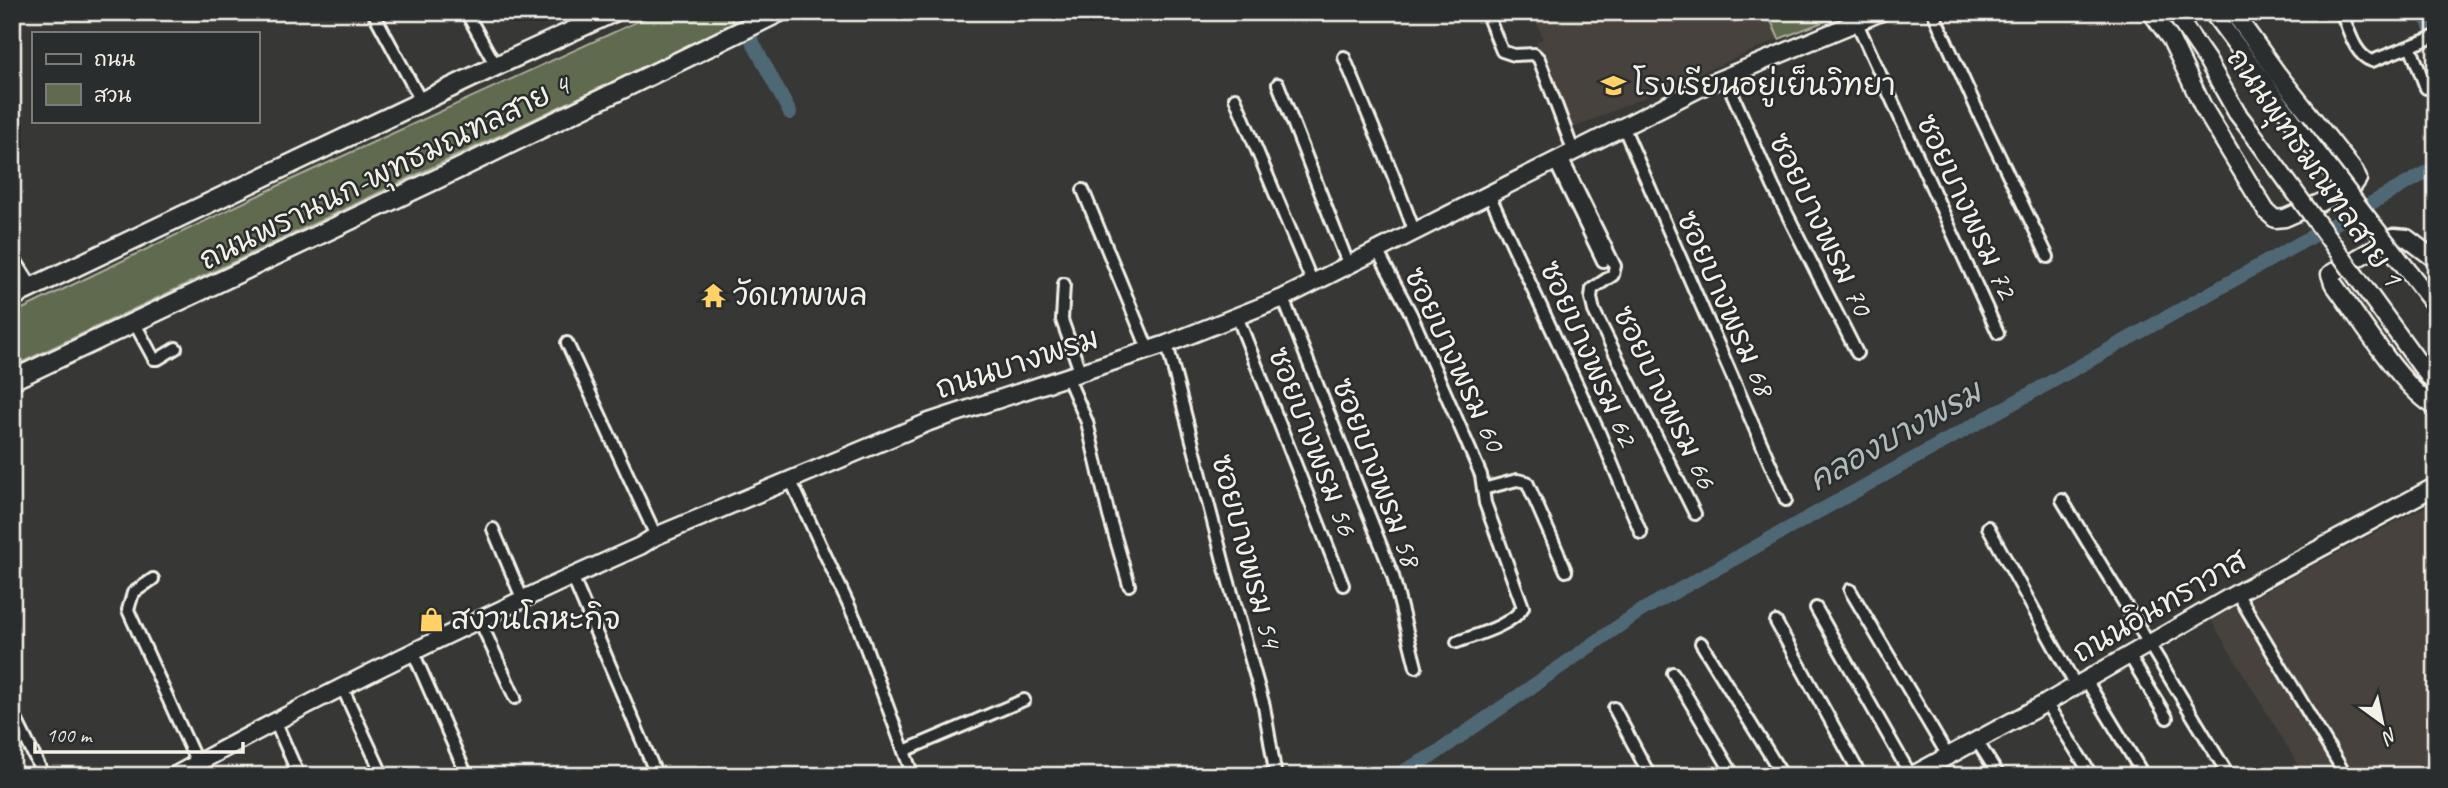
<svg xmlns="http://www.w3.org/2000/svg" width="2448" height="788" viewBox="0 0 2448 788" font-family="Caveat,'Playpen Sans Thai',sans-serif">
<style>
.built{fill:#47433e}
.green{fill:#616a50;stroke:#aaae9c;stroke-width:2}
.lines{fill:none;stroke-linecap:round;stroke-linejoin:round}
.canal{stroke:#506775;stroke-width:14}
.street-casing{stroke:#f4f1e8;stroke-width:16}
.secondary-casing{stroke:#f4f1e8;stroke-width:21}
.primary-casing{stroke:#f4f1e8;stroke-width:23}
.street{stroke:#2a2d2e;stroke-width:10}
.secondary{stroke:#2a2d2e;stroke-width:16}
.primary{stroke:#2a2d2e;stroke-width:18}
.secondary-bridge-casing{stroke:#f4f1e8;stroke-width:21;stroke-linecap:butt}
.secondary-bridge{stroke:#2a2d2e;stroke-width:16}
.labels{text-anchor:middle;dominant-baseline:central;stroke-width:5;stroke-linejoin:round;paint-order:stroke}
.poi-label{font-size:30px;fill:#f4f1e8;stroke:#2a2d2e;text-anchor:start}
.street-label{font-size:30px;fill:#f4f1e8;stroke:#2a2d2e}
.water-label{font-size:32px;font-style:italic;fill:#b2baba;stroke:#2a2d2e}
</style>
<rect width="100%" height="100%" fill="#373735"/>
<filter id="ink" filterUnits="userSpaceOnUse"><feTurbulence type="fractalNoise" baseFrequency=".0143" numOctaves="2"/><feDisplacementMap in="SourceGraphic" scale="14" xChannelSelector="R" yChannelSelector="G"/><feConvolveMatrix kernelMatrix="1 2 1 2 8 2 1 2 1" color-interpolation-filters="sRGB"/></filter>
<g filter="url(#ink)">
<!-- built -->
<g class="built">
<polygon points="1532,12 1767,12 1779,39 1571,129 1536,42 1543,38"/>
<polygon points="2436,501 2436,776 2305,776 2211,620"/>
</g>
<!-- green -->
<g class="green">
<polygon points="658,12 728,12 734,24 12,367 12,314 284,183"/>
<polygon points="1767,12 1849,12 1779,39"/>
</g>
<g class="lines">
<!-- canal -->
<g class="canal">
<polyline points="737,12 790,113"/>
<polyline points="2424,12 2432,31"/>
<polyline points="1395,776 1435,754 1639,612 2436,167"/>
</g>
<defs>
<g id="street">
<polyline points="373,12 421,101"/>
<polyline points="466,12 496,66"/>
<polyline points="1486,12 1502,51 1514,55 1534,54 1539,59 1573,150"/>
<polyline points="1933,12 1980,116 2048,257"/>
<path d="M2341 12C2349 29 2354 55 2372 61L2436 36"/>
<polyline points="1857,23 1998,333"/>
<polyline points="2411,48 2426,88"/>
<polyline points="1344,57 1393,175 1415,233"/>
<polyline points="1725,77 1773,186 1857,353"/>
<polyline points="1278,84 1349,266"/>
<polyline points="1235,98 1313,284"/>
<polyline points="1623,126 1786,500"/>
<polyline points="1561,156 1615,266 1613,275 1592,289 1591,298 1594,311 1695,514"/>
<polyline points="1554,160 1603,261"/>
<polyline points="1083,190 1148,349"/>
<polyline points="1489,194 1599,432 1641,533"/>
<polyline points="1378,252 1411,314 1481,475 1483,489 1517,480 1527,482 1566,571"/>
<polyline points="12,255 32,287"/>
<polyline points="1064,284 1062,320 1080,371"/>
<polyline points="1283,298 1393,576 1416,667"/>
<polyline points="1237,316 1343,585"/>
<polyline points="134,322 154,359 158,359 176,348"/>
<polyline points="567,343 656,536"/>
<polyline points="1167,344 1226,572 1264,706 1275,771"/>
<polyline points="1067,376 1087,422 1109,516 1129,585"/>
<polyline points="790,479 857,623 913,776"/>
<polyline points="2062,500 2229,776"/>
<polyline points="1988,527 2076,686"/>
<polyline points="493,529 522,598"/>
<polyline points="572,576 657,776"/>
<polyline points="153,579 133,593 128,610 197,763"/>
<polyline points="1850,590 1948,756"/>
<polyline points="2237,593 2346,776"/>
<polyline points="1816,608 1911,776"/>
<polyline points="479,619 515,698"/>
<polyline points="1776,622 1861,776"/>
<path d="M1457 642C1476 635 1513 625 1523 607L1485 503 1483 489"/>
<polyline points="1701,643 1783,776"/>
<polyline points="413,652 467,776"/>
<polyline points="2129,655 2167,718"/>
<polyline points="1673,673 1734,776"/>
<polyline points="2086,680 2144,776"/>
<polyline points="342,687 383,776"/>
<polyline points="2046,703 2092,776"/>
<polyline points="1614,708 1650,776"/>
<polyline points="12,711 44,776"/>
<polyline points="275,721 299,776"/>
<polyline points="1977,741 1999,776"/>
<polyline points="904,751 1024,700"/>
</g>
<g id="secondary">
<polyline points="2151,12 2171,40 2203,107 2266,211 2275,219 2285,218 2351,189 2358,179 2355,172 2277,73 2233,12"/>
<polyline points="2174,12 2207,60 2237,113 2250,130"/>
<polyline points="2212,12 2296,125"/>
<path d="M2436 260 2407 238 2394 237 2330 274 2333 283C2357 315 2403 390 2436 407"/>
<polyline points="2421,366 2436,386"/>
<path d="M174 776C326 692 482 616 640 546L656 536 929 422 1167 344 1283 298 1704 86 1881 12"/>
<polyline points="1911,776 2046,703 2237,593 2436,486"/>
</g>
<g id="primary">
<polyline points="12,297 496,66 614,12"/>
<polyline points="12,380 458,169 780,12"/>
</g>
</defs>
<!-- street casing -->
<use href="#street" class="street-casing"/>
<!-- secondary casing -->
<use href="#secondary" class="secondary-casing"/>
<!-- primary casing -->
<use href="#primary" class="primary-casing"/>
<!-- street -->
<use href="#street" class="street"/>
<!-- secondary -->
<use href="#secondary" class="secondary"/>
<!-- primary -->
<use href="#primary" class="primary"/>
<defs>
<g id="secondary-bridge">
<polyline points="2296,125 2436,307"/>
<polyline points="2250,130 2421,366"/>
</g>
</defs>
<!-- secondary-bridge casing -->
<use href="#secondary-bridge" class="secondary-bridge-casing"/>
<!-- secondary-bridge -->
<use href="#secondary-bridge" class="secondary-bridge"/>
</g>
</g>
<!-- icons -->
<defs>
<symbol id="school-bare" viewBox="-9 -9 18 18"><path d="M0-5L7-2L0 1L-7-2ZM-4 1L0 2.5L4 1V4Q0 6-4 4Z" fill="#ffd166" stroke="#2a2d2e" stroke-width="2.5" paint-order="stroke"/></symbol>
<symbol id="temple-bare" viewBox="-9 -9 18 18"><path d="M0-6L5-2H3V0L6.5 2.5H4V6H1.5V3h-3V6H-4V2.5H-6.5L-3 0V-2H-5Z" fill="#ffd166" stroke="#2a2d2e" stroke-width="2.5" paint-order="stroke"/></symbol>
<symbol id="shop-bare" viewBox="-9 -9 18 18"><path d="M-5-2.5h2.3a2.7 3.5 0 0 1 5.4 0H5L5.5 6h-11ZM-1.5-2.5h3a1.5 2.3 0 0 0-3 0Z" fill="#ffd166" stroke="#2a2d2e" stroke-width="2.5" paint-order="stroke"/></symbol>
</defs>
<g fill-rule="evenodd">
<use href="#school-bare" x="1596" y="68" width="35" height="35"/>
<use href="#temple-bare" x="696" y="278" width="35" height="35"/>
<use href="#shop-bare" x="414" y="602" width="35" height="35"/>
</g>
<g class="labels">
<!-- poi labels -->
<g class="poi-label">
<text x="1633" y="85">โรงเรียนอยู่เย็นวิทยา</text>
<text x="733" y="295">วัดเทพพล</text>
<text x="451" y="619">สงวนโลหะกิจ</text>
</g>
<!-- street labels -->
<g class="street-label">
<text transform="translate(2315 167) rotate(55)">ถนนพุทธมณฑลสาย 1</text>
<text transform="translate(384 172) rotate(-26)">ถนนพรานนก-พุทธมณฑลสาย 4</text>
<text transform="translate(1967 206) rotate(65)">ซอยบางพรม 72</text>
<text transform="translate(1821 224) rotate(64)">ซอยบางพรม 70</text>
<text transform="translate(1726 303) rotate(66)">ซอยบางพรม 68</text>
<text transform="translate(1589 353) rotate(66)">ซอยบางพรม 62</text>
<text transform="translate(1455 359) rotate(65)">ซอยบางพรม 60</text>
<text transform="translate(1017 363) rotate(-18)">ถนนบางพรม</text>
<text transform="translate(1665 397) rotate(64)">ซอยบางพรม 66</text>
<text transform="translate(1313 441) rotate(69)">ซอยบางพรม 56</text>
<text transform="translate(1377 472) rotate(69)">ซอยบางพรม 58</text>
<text transform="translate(1247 551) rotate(75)">ซอยบางพรม 54</text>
<text transform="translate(2159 606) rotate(-30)">ถนนอินทราวาส</text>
</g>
<!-- water labels -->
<g class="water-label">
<text transform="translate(1895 436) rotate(-29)">คลองบางพรม</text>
</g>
</g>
<!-- margin -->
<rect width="2448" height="788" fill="none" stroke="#2a2d2e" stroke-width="42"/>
<rect x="21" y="21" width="2406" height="746" fill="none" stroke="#f4f1e8" stroke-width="2.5" filter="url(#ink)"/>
<!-- legend -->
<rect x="32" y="32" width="228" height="91" fill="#2a2d2e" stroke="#7b7b78" stroke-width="2"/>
<rect x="46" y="54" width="35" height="10" fill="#2a2d2e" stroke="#7b7b78" stroke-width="2"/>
<text x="94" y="66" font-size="21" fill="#f4f1e8">ถนน</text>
<rect x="46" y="84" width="35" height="21" fill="#616a50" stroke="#7b7b78" stroke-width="2"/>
<text x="94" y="102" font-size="21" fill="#f4f1e8">สวน</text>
<!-- north arrow -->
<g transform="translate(2382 722) rotate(147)" stroke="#2a2d2e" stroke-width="5" paint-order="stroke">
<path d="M0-5L12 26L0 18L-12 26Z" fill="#f4f1e8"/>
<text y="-10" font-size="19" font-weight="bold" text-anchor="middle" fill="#f4f1e8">N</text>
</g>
<!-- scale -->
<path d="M35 742v10h208v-10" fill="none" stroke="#f4f1e8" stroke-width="3.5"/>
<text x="46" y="742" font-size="21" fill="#f4f1e8" stroke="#2a2d2e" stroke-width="5" paint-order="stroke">100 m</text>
</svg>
